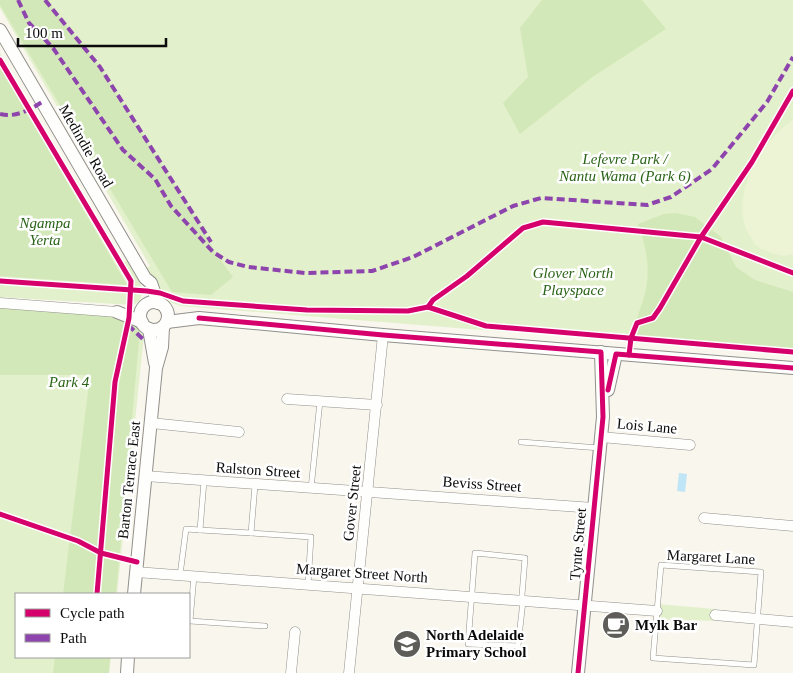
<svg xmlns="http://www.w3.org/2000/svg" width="793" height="673" viewBox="0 0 793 673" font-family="Georgia,serif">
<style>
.green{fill:#e2f0cb}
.forest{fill:#d3e8b8}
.pitch{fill:#ecf4d5}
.water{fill:#c0e5f6}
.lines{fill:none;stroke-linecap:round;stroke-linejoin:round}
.service-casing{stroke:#92908c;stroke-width:6}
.minor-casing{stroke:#92908c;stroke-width:11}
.tertiary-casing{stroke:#92908c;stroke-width:14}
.service{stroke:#fefefc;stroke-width:5}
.minor{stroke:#fefefc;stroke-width:10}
.tertiary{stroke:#fefefc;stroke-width:12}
.quiet{stroke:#8e44ad;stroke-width:4;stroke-dasharray:8 4;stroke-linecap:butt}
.cycleway-casing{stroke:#fff;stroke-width:8}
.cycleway{stroke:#d6006c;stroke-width:5}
.labels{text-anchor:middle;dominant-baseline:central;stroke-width:5;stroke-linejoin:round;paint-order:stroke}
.street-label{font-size:15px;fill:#0a0a0a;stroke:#fff}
.park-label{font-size:15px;font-style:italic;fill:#2a6418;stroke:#fff}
.poi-label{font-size:15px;font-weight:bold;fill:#0a0a0a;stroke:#fff;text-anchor:start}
</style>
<rect width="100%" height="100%" fill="#f9f6ed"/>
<!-- green -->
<g class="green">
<polygon points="0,0 793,0 793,355 633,342 629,337 590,332 513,326 507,332 181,306 160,299 146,268 150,266 0,8"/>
<path d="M0 53 124 262 128 260C134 271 146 287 140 300L133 305 0 297Z"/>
<polygon points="0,304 133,322 144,335 117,594 16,594 16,657 111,657 109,673 0,673"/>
<polygon points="658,604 715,609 714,621 657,619"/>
</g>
<!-- forest -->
<g class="forest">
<polygon points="0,0 49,0 52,7 100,67 200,224 216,254 233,277 211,295 172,292 0,5"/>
<polygon points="542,0 642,0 666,29 591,78 520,134 503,103 528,77 520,28"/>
<polygon points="0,67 127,285 0,276"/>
<path d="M676 213 695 217 721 237 736 267 755 280 793 292V355L633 342C633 324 641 310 645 293 651 269 646 246 638 224L664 214Z"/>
<polygon points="0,304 117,314 133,322 140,330 116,594 63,594 90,375 0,375"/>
<polygon points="55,657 110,657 109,673 53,673"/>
</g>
<!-- pitch -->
<path class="pitch" d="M793 120V254C781 258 775 254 764 250 756 247 753 242 749 234 727 200 762 139 793 120Z"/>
<!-- water -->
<polygon class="water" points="679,473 687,474 685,492 677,491"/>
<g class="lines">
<defs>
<g id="service">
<polyline points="521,442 600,448"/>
<polyline points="204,481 200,530 251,533 255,485"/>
<polyline points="311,489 320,401"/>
<polyline points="251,533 311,537 308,584"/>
<polygon points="475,553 525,558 522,595 523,601 518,646 468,644"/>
<polygon points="661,565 761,572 754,665 653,658"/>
<polyline points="180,575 186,529 200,530"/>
<polyline points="194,576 190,621 265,626"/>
</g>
<g id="minor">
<polyline points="0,303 117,312"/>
<polyline points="287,399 377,405"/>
<polyline points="151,423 239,432"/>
<polyline points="601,437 690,445"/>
<polyline points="145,476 594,508"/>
<polyline points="704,518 793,526"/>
<polyline points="136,572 657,611"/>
<polyline points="715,615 793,622"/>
<polyline points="291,673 295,632"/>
<polyline points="349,673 383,335"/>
</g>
<g id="tertiary">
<polyline points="0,30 145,278 151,283 158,303"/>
<circle cx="154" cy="316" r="14"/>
<polyline points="117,312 142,322"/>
<polyline points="167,322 199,318 383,335 793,368"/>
<polyline points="149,329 155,363"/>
<polyline points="608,390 616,354"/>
<polyline points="134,594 156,368 162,347 163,327"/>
<polyline points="127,673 128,657"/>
<polyline points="578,673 603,417 601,352"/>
</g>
</defs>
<!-- service casing -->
<use href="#service" class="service-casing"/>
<!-- minor casing -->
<use href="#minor" class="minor-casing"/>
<!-- tertiary casing -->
<use href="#tertiary" class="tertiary-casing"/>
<!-- service -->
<use href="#service" class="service"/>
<!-- minor -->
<use href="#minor" class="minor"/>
<!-- tertiary -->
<use href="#tertiary" class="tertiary"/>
<!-- quiet -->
<g class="quiet">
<polyline points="18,0 29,23 53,48 123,150 155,179 171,206 213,252 229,262 248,267 305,273 372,271 413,257 513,206 541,198 647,205 671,197 712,169 767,102 793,57"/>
<polyline points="45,0 100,67 211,242"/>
<path d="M0 114C15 118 30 110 42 102"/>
<polyline points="128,325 144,340"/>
</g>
<defs>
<g id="cycleway">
<polyline points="0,60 131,281 129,318 115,382 97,594"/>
<polyline points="0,281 147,291 160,293 183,301 307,310 408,311 428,307 486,326 793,352"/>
<polyline points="428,307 433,300 467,276 523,228 543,222 701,237 793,273"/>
<polyline points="199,318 383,335 601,352 603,417 578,673"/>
<polyline points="629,355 631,338 637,323 653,318 660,308 701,237 752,162 793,91"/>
<polyline points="608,390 616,354 793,368"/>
<polyline points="0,514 78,541 101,553 137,562"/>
</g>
</defs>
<!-- cycleway casing -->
<use href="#cycleway" class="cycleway-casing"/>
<!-- cycleway -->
<use href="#cycleway" class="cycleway"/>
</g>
<!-- icons -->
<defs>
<symbol id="cafe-disc" viewBox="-11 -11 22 22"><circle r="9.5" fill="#5e5d59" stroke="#fff"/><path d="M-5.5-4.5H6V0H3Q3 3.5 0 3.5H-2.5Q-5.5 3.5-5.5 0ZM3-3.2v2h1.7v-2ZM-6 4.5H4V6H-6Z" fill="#fff"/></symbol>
<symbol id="school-disc" viewBox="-11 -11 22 22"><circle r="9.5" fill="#5e5d59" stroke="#fff"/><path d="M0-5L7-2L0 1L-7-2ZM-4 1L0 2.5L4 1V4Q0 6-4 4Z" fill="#fff"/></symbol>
</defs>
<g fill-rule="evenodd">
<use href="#cafe-disc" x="600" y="609" width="32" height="32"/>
<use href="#school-disc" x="391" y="628" width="32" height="32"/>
</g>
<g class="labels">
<!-- street labels -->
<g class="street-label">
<text transform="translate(86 146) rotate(60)">Medindie Road</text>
<text transform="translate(647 426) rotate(5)">Lois Lane</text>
<text transform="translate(258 470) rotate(4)">Ralston Street</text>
<text transform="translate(129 480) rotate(-84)">Barton Terrace East</text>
<text transform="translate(482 484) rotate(4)">Beviss Street</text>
<text transform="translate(352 503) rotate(-84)">Gover Street</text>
<text transform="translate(578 544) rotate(-85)">Tynte Street</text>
<text transform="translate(711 557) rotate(3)">Margaret Lane</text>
<text transform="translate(362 573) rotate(4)">Margaret Street North</text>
</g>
<!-- park labels -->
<g class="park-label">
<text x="625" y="159">Lefevre Park /<tspan x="625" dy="17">Nantu Wama (Park 6)</tspan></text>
<text x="45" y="223">Ngampa<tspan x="45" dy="17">Yerta</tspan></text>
<text x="573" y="273">Glover North<tspan x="573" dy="17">Playspace</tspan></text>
<text x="69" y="382">Park 4</text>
</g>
<!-- poi labels -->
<g class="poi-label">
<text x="635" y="625">Mylk Bar</text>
<text x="426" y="635">North Adelaide<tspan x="426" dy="17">Primary School</tspan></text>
</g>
</g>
<!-- legend -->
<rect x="15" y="593" width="175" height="65" fill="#ffffff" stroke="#9d9d9d"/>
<rect x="25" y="609" width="25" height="8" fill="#d6006c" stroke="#9d9d9d"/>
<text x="60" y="618" font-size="15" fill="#0a0a0a">Cycle path</text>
<rect x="25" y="634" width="25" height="8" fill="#8e44ad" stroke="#9d9d9d"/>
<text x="60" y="643" font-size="15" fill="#0a0a0a">Path</text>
<!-- scale -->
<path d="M18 38v8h148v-8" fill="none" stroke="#0a0a0a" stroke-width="2.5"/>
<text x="25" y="38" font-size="15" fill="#0a0a0a" stroke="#ffffff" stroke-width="4" paint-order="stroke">100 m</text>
</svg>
